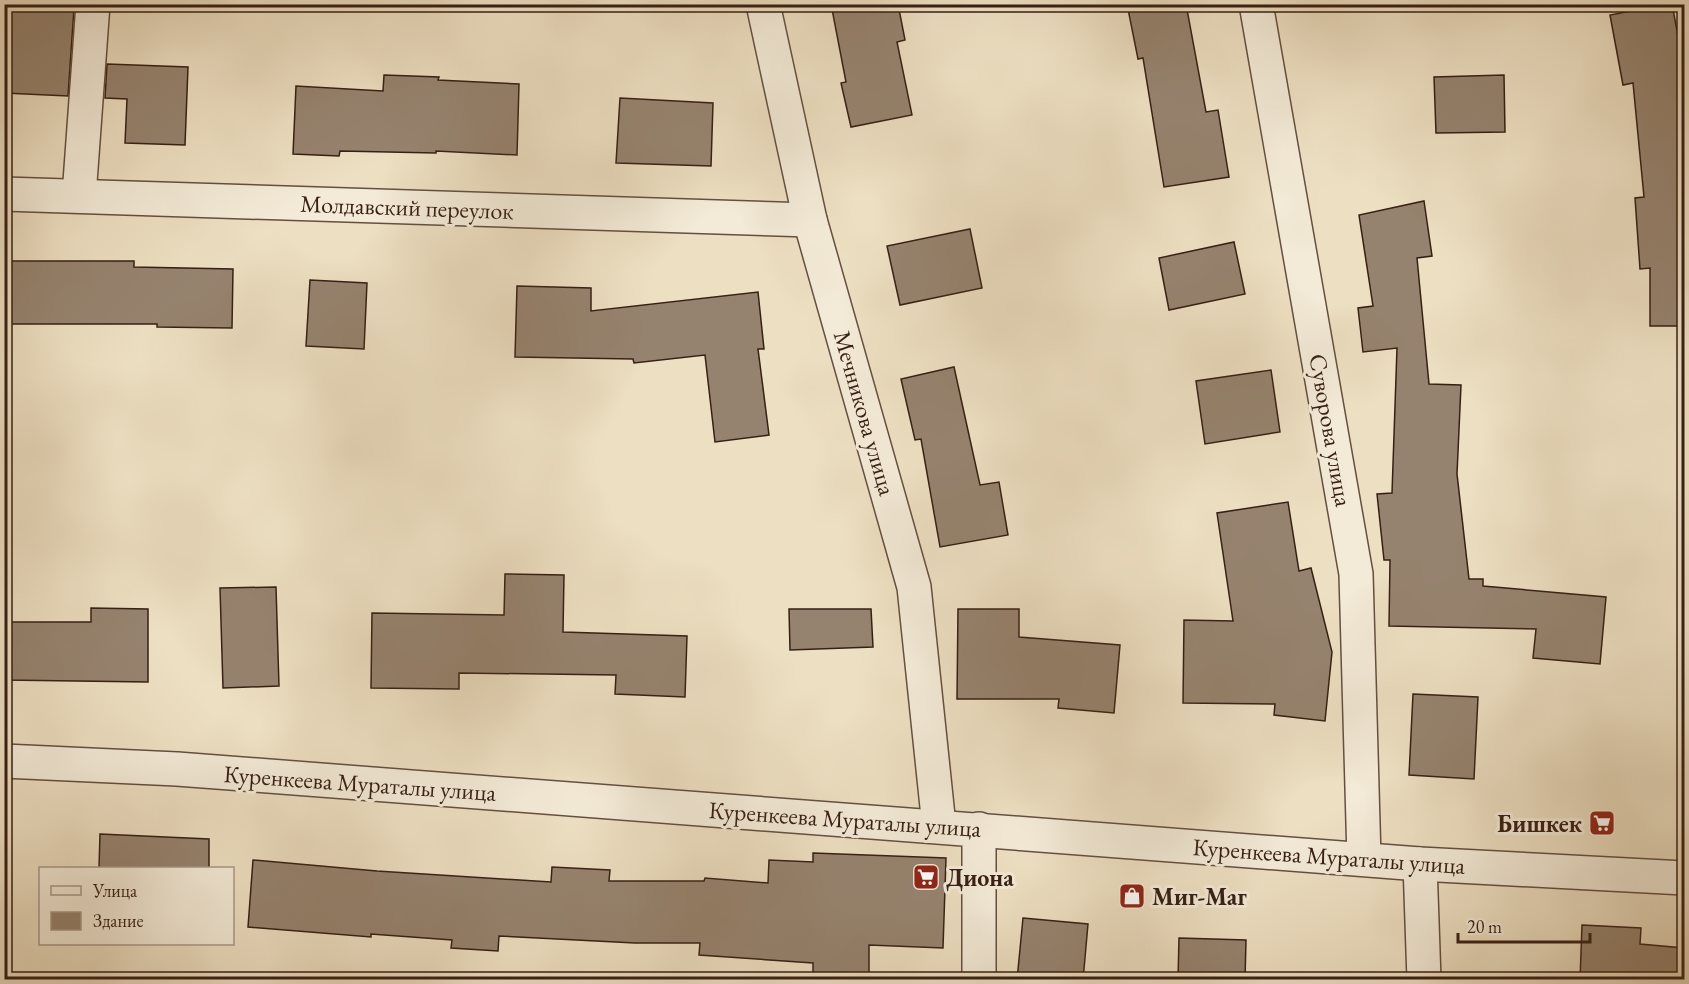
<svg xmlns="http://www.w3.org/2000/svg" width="1689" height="984" viewBox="0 0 1689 984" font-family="'EB Garamond',serif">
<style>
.building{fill:#96836f;stroke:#371f15;stroke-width:1.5}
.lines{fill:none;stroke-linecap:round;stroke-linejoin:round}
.street-casing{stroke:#644f40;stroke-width:36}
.street{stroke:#f3ead7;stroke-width:33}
.labels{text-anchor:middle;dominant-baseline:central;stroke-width:6;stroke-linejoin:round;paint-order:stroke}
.street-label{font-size:24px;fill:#371f15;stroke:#f3ead7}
.poi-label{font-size:24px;font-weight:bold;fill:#371f15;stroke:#f3ead7;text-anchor:start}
</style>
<rect width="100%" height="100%" fill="#eddfc2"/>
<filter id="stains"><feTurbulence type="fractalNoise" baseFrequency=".00333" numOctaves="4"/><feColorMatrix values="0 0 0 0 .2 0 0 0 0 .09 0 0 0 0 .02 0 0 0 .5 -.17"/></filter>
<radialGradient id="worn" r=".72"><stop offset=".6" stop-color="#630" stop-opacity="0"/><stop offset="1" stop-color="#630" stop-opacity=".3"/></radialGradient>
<!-- building -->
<g class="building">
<polygon points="831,4 898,4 905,40 897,42 912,115 851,127 841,83 846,82"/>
<polygon points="1127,4 1186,4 1206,112 1218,110 1229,177 1164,187 1143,58 1138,59"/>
<polygon points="1668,4 1672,4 1684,68 1684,326 1650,326 1650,268 1640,269 1635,198 1644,197 1633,83 1623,85 1610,15"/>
<polygon points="10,6 74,8 68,96 4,93 4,61 8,61"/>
<polygon points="107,64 188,67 185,145 125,143 127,99 105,98"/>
<polygon points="384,75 439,77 438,80 519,84 517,155 436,151 436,153 340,151 339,156 293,154 296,86 383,91"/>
<polygon points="1504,75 1505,132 1436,133 1434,77"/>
<polygon points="620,98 713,103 711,166 616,163"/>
<polygon points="1424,201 1432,256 1417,258 1429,384 1461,385 1457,474 1469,579 1483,579 1483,586 1606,597 1600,664 1533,658 1536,629 1389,626 1390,560 1384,560 1377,494 1392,493 1397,348 1363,352 1358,308 1373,306 1359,215"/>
<polygon points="970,229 982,288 900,305 887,246"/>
<polygon points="1234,242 1245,294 1169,310 1159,258"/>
<polygon points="4,261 134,261 134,267 233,269 232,328 157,327 157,324 4,324"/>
<polygon points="310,280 367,283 364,349 306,346"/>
<polygon points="517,286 591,288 591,311 758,292 764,349 758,349 769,435 715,442 705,355 634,363 633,359 515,357"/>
<polygon points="954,367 980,485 999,482 1008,535 940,547 921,439 915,440 901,379"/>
<polygon points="1271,370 1280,432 1205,444 1196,381"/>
<polygon points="1288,502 1299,571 1311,568 1332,652 1325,721 1274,715 1275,704 1183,703 1184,620 1233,621 1217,513"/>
<polygon points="505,574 564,575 563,632 687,636 685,697 615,694 616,675 459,673 459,689 371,688 372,613 504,615"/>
<polygon points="276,587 279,686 223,688 220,588"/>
<polygon points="91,608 148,609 148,682 4,680 4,622 91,622"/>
<polygon points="789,609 871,609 873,647 790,650"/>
<polygon points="958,609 1019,609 1019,637 1120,645 1114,713 1058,708 1059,699 957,699"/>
<polygon points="1413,694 1478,697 1474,779 1409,775"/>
<polygon points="100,834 209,839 209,868 99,868"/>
<polygon points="813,853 946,858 943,948 869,945 869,980 813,980 813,963 699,955 700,943 635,943 499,936 498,951 451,948 452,940 371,934 371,937 248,927 253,860 377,871 551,882 552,867 610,870 609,881 704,881 705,878 768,883 769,860 813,862"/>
<polygon points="1023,918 1088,924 1083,980 1017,980"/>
<polygon points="1582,925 1641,928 1640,944 1684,948 1684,980 1580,980"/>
<polygon points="1179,938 1246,940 1245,980 1178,980"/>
</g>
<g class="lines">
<defs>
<g id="street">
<polyline points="763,4 810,220 914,587 939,826"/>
<polyline points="1256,4 1356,574 1364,859"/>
<polyline points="4,194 810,220"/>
<polyline points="79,196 93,4"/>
<polyline points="4,761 177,769 1420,864 1684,878"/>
<polyline points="979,829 979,980"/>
<polyline points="1420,864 1424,980"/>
</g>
</defs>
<!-- street casing -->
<use href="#street" class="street-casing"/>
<!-- street -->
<use href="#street" class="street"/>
</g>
<!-- icons -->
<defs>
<symbol id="supermarket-square" viewBox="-11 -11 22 22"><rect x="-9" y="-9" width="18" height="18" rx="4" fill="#8f2418" stroke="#f3ead7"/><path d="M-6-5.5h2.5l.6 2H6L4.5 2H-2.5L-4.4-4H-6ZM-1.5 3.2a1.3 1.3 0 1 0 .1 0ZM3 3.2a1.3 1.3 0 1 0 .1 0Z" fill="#fff"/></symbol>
<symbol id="shop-square" viewBox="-11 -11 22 22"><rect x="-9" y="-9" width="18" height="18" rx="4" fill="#8f2418" stroke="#f3ead7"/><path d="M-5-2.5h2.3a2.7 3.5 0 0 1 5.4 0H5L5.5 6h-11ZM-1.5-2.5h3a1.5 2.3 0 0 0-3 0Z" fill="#fff"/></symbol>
</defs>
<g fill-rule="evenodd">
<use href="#supermarket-square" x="1587" y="808" width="30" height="30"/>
<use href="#supermarket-square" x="911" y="862" width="30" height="30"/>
<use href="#shop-square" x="1117" y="881" width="30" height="30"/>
</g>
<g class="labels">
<!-- street labels -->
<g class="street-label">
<text transform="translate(407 207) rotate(2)">Молдавский переулок</text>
<text transform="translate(865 413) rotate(74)">Мечникова улица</text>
<text transform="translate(1331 430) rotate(80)">Суворова улица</text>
<text transform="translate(360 783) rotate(4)">Куренкеева Мураталы улица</text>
<text transform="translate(845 819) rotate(4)">Куренкеева Мураталы улица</text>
<text transform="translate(1329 856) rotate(4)">Куренкеева Мураталы улица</text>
</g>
<!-- poi labels -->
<g class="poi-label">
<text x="1582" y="823" text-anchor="end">Бишкек</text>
<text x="946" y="877">Диона</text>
<text x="1152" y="896">Миг-Маг</text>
</g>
</g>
<!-- margin -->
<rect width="1689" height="984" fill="none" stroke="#eddfc2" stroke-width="24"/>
<rect x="6" y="6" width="1677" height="972" fill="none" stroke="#371f15" stroke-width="3"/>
<rect x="12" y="12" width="1665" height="960" fill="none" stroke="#371f15" stroke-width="1.5"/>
<!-- legend -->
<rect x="39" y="867" width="195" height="78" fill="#f3ead7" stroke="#a89989" stroke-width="1.5"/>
<rect x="51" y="886" width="30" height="9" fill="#f3ead7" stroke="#a89989" stroke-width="1.5"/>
<text x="93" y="897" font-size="18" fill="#371f15">Улица</text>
<rect x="51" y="912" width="30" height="18" fill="#96836f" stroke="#a89989" stroke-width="1.5"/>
<text x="93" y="927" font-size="18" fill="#371f15">Здание</text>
<!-- scale -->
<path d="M1458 933v9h132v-9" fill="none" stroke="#371f15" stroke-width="3"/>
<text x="1467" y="933" font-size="18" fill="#371f15" stroke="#f3ead7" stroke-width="4.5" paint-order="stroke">20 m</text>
<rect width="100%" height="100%" filter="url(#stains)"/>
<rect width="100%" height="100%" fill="url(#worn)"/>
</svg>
